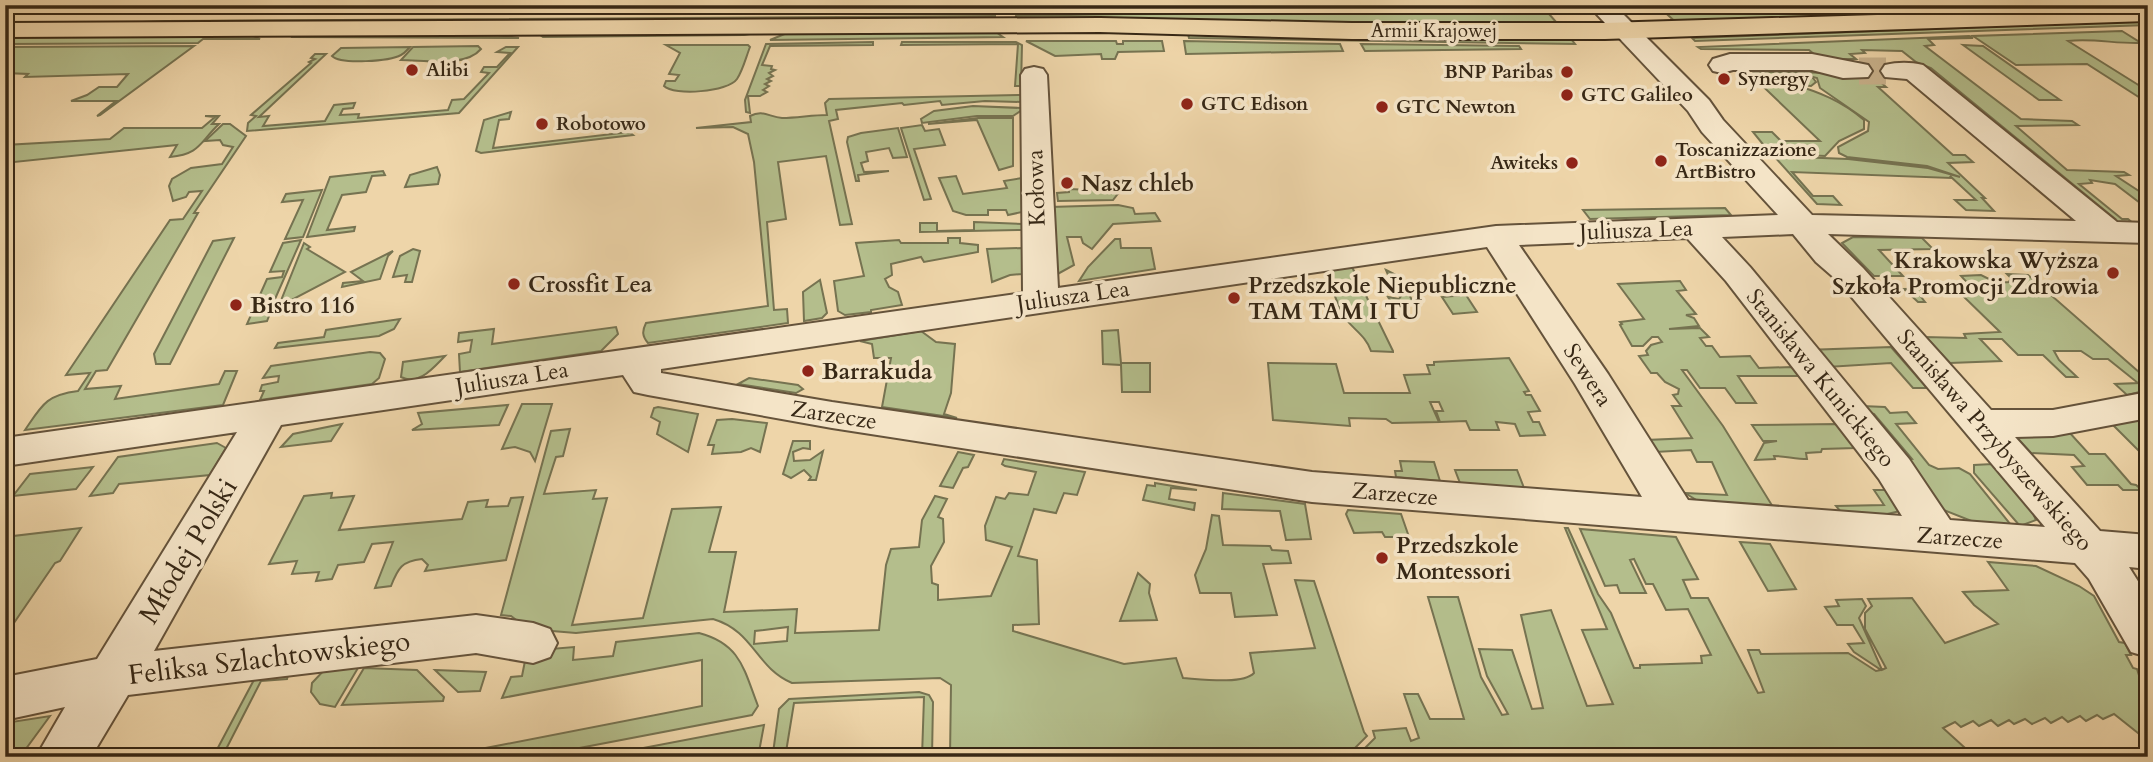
<svg xmlns="http://www.w3.org/2000/svg" width="2153" height="762" viewBox="0 0 2153 762" font-family="Cardo,serif">
<style>
.green{fill:#b4be8c;stroke:#767351;stroke-width:2;fill-rule:evenodd}
.lines{fill:none;stroke-linecap:round;stroke-linejoin:round}
.minor-tunnel{stroke:#c9b28c;stroke-width:27;stroke-dasharray:27 14;stroke-linecap:butt}
.minor-casing{stroke:#65533b;stroke-width:4}
.major-casing{stroke:#372816;stroke-width:4}
.minor{fill:#f4e4c7;fill-rule:evenodd}
.major{fill:#eed5a9;fill-rule:evenodd}
.poi-dot{fill:#8f2418;stroke:#f4e4c7;stroke-width:2.5}
.labels{text-anchor:middle;dominant-baseline:central;stroke-width:7;stroke-linejoin:round;paint-order:stroke}
.far-street-label{font-size:19px;fill:#372816;stroke:#f4e4c7}
.far-poi-label{font-size:19px;font-weight:bold;fill:#372816;stroke:#f4e4c7;text-anchor:start}
.poi-label{font-size:23px;font-weight:bold;fill:#372816;stroke:#f4e4c7;text-anchor:start}
.street-label{font-size:23px;fill:#372816;stroke:#f4e4c7}
.near-street-label{font-size:28px;fill:#372816;stroke:#f4e4c7}
</style>
<rect width="100%" height="100%" fill="#eed5a9"/>
<filter id="stains"><feTurbulence type="fractalNoise" baseFrequency=".00286" numOctaves="4"/><feColorMatrix values="0 0 0 0 .2 0 0 0 0 .09 0 0 0 0 .02 0 0 0 .5 -.17"/></filter>
<radialGradient id="worn" r=".72"><stop offset=".6" stop-color="#630" stop-opacity="0"/><stop offset="1" stop-color="#630" stop-opacity=".3"/></radialGradient>
<!-- green -->
<g class="green">
<polygon points="803,5 775,8 628,9 624,6"/>
<polygon points="1820,5 2148,6 2148,9 1679,25 1660,8"/>
<polygon points="1542,6 1557,23 1353,27 1015,20 1016,16"/>
<polygon points="5,7 27,10 602,7 589,9 5,12"/>
<polygon points="995,16 995,20 96,24 166,21"/>
<polygon points="2148,21 2148,25 1695,41 1692,38"/>
<polygon points="993,30 1003,37 770,40 787,33"/>
<polygon points="767,31 744,35 543,37 536,32"/>
<path d="M2122 31 2141 43C2116 44 2093 38 2068 41L2148 91V103L2087 64 2016 65 1973 36Z"/>
<polygon points="1226,32 1450,40 1571,39 1575,44 1189,38 1188,34"/>
<polygon points="249,34 260,39 203,39 198,43 5,44 5,35"/>
<polygon points="496,35 519,38 291,37 293,36"/>
<polygon points="1969,36 1973,38 1928,39 1934,45 1925,46 2021,119 2072,121 2078,125 2016,126 2067,170 2124,172 2129,175 2116,176 2148,197 2148,209 2115,184 2090,180 2092,183 2079,184 2122,219 2128,219 2134,224 2109,224 2099,218 2114,218 1931,68 1916,62 1902,51 1862,50 1865,53 1850,54 1856,59 1820,59 1809,50 1701,49 1698,47"/>
<polygon points="1026,41 1116,41 1117,44 1123,44 1123,41 1162,41 1164,51 1118,52 1115,59 1102,59 1101,54 1055,56"/>
<polygon points="1184,41 1340,44 1343,51 1186,54"/>
<polygon points="873,42 873,45 770,46 762,65 772,66 771,69 775,70 769,73 773,76 767,79 771,81 765,84 769,86 763,90 767,92 760,96 748,96 750,113 746,112 745,100 766,44"/>
<polygon points="902,42 1016,42 1022,45 1021,86 1015,86 1018,44 901,45"/>
<polygon points="1361,44 1519,46 1521,49 1365,51"/>
<path d="M666 45H748L750 47C746 57 743 70 737 79 728 92 674 96 664 86L666 81H675L679 75 669 74 680 53Z"/>
<polygon points="1963,45 1983,46 2060,100 2039,100"/>
<polygon points="194,46 100,115 97,116 116,101 71,101 87,95 99,87 117,87 128,74 25,77 28,74 5,73 5,47"/>
<path d="M478 46 481 49C465 68 424 60 401 60L413 47Z"/>
<path d="M410 47C407 50 405 53 401 55 390 61 341 65 332 56L341 48Z"/>
<polygon points="506,47 518,47 459,113 247,131 248,123 256,116 251,115 311,63 309,62 315,59 311,58 315,54 326,54 259,117 269,116 263,126 325,121 334,105 355,103 353,108 343,109 340,115 359,114 358,118 448,110 452,100 464,99 489,73 481,72 484,67 497,67 510,53 497,52"/>
<path d="M1754 72H1791L1813 78 1816 82 1811 86 1792 84C1819 92 1842 101 1864 120V129L1839 141 1825 156 1770 153 1753 132H1772L1781 141H1820L1751 75Z"/>
<polygon points="1794,72 1863,74 1869,79 1877,79 1886,87 1878,87 1953,155 1965,155 1973,162 1948,163 1985,198 1982,198 1994,211 1966,210 1955,200 1976,200 1950,176 1951,178 1792,172 1813,196 1833,196 1841,205 1817,204 1774,156 1848,159 1928,168 1960,177 1927,166 1847,157 1839,153 1838,147 1868,131 1869,122 1820,88 1817,78"/>
<path d="M1021 95V102L985 101 942 105 940 101 904 105 902 103 836 110 838 119 829 121 852 224 840 225 826 156 778 162 786 219 767 222 774 310 787 309 788 323 648 343C642 336 642 331 646 323L768 306 754 162 748 134 733 127 696 128 751 122 750 116C763 109 769 117 782 118 797 118 812 115 827 115L825 103 829 99Z"/>
<polygon points="973,106 1021,108 1022,110 1013,116 977,116 922,123 921,119 934,111"/>
<polygon points="511,112 509,119 499,120 493,148 629,132 633,135 481,153 476,151 484,120"/>
<path d="M205 116H219L212 124H219C199 143 200 154 170 157L177 145 5 163V145L110 139 124 128H202L215 117Z"/>
<polygon points="978,118 1013,118 1013,166 999,170 977,120 928,124"/>
<path d="M223 124H230L246 136 194 213H198L107 370 96 371 85 389 121 386 115 399 219 384 225 371H237L223 405 25 430C42 405 46 395 78 391L90 373 66 375 170 220 183 219 202 191 189 192 186 197 173 201 169 186 172 179 191 168 222 164 233 147 223 145 220 140 205 141Z"/>
<polygon points="922,125 925,131 939,129 945,145 914,149 931,199 924,200 901,128"/>
<polygon points="898,128 907,157 893,158 889,148 866,152 868,161 861,163 864,172 889,171 858,175 859,181 856,181 847,142 848,137 861,133"/>
<polygon points="437,167 440,175 438,184 405,187 410,175"/>
<polygon points="383,171 385,175 372,176 366,192 342,195 327,230 355,227 354,231 307,237 330,177"/>
<polygon points="956,176 963,194 1007,188 1004,181 1022,178 1022,212 1008,215 1006,210 988,210 988,215 966,215 953,211 939,178"/>
<polygon points="1092,187 1120,191 1113,200 1058,201 1057,193 1069,192 1069,189 1092,190"/>
<polygon points="322,190 303,237 285,239 303,200 282,202 286,194"/>
<polygon points="1118,205 1133,208 1135,214 1155,213 1160,221 1113,224 1092,249 1083,243 1081,237 1067,237 1074,265 1054,276 1050,207"/>
<polygon points="1725,208 1731,215 1590,219 1583,210"/>
<polygon points="974,222 1022,224 1022,230 920,232 920,223 937,223 937,231 974,230"/>
<polygon points="1853,237 1922,238 1933,249 1879,250 1903,276 1874,276 1842,243"/>
<polygon points="234,238 170,364 156,364 154,354 213,241"/>
<polygon points="948,238 960,238 960,243 978,245 978,252 924,262 921,257 891,264 892,275 885,279 889,287 898,292 902,305 871,310 871,312 845,315 838,311 834,281 864,276 856,243 899,240 901,243 948,243"/>
<polygon points="1115,239 1120,239 1121,248 1151,248 1155,269 1079,281 1088,267"/>
<polygon points="301,240 275,299 262,301 259,307 268,307 275,301 267,321 247,324 267,279 282,277 284,271 270,272 283,243"/>
<polygon points="304,243 310,247 307,249 345,272 284,304 280,303"/>
<polygon points="1022,248 1022,274 1010,275 992,282 987,249"/>
<polygon points="413,249 420,251 412,282 405,282 407,275 393,277 400,256"/>
<polygon points="393,251 388,256 380,279 342,287 343,283 363,281 351,272"/>
<path d="M1352 267 1393 351V352L1371 351C1366 336 1354 330 1345 318 1336 304 1332 286 1326 271Z"/>
<polygon points="1386,270 1400,277 1413,302 1391,302 1388,297 1399,299 1401,296 1385,291 1380,280 1389,277"/>
<polygon points="2007,274 2028,275 2148,380 2148,390 2127,395 2115,384 2138,383 2108,359 2093,359 2081,351 2054,351 2059,360 2077,377 2066,377 2043,355 2018,355 2002,339 1980,339 2001,361 1950,363 1926,337 1966,338 1964,334 2000,332 1960,293 1918,293 1925,302 1918,302 1904,289 1972,288 1961,276 1981,275 1997,283 2009,282 2011,278"/>
<polygon points="820,280 827,313 822,318 804,321 803,292"/>
<polygon points="1680,281 1686,290 1677,291 1696,314 1686,315 1694,318 1699,326 1669,329 1700,328 1709,337 1700,338 1706,346 1712,346 1720,357 1750,356 1759,368 1792,367 1799,376 1738,376 1756,403 1736,403 1725,388 1700,388 1687,370 1682,370 1723,426 1773,507 1698,501 1685,493 1727,495 1712,462 1697,462 1691,450 1655,452 1647,440 1692,438 1672,406 1681,406 1673,395 1678,394 1679,389 1665,382 1657,373 1651,373 1639,356 1648,355 1646,351 1651,345 1662,342 1658,337 1652,337 1643,346 1632,346 1620,325 1622,324 1620,322 1644,319 1618,284"/>
<polygon points="1466,295 1477,312 1453,314 1442,297"/>
<polygon points="400,319 394,329 379,336 275,348 278,343 324,337 326,330"/>
<polygon points="616,327 618,334 601,351 460,372 459,354 470,352 472,340 458,342 459,333 494,329 492,344"/>
<polygon points="1118,330 1121,363 1150,363 1150,392 1122,392 1121,365 1103,364 1102,331"/>
<polygon points="921,331 936,342 955,344 951,393 944,414 957,418 882,407 891,358 874,358 872,344 860,341"/>
<polygon points="1891,347 1927,388 1913,388 1891,363 1827,367 1807,350"/>
<polygon points="370,352 380,353 385,359 379,378 372,384 260,400 264,391 260,391 262,385 278,382 279,376 263,378 271,366"/>
<path d="M445 356C433 368 419 386 401 377L403 362Z"/>
<polygon points="1509,358 1529,391 1524,392 1526,395 1531,395 1540,411 1528,412 1533,422 1539,422 1545,435 1520,436 1515,424 1496,422 1499,430 1470,430 1466,421 1440,422 1436,411 1443,411 1439,402 1430,402 1439,422 1392,423 1386,419 1349,418 1350,426 1273,420 1268,363 1336,364 1344,393 1410,393 1404,375 1430,374 1427,365 1434,365 1434,362"/>
<polygon points="749,378 798,385 803,389 796,393 738,384"/>
<polygon points="522,404 552,404 535,461 530,452 515,447 502,449"/>
<polygon points="508,405 499,425 412,430 422,424 418,413"/>
<polygon points="1862,406 1885,407 1890,413 1907,412 1916,423 1896,424 1929,465 1938,469 1959,468 1970,474 2011,525 1974,522 1941,509 1901,460 1912,459 1874,414 1868,413"/>
<polygon points="658,407 698,414 688,452 657,434 660,422 651,417 654,408"/>
<polygon points="732,419 767,423 760,452 751,448 741,452 712,454 714,445 708,445 717,420"/>
<polygon points="2148,420 2148,454 2142,454 2111,423"/>
<polygon points="342,424 331,441 281,447 293,434"/>
<path d="M1837 424 1855 448 1822 449 1821 452 1806 453 1807 459C1796 459 1784 456 1774 456L1775 459 1755 460 1764 443 1777 441H1763L1752 425Z"/>
<path d="M570 429 563 456 556 457 544 494 596 490 593 499 607 498 572 625 643 618 672 509 721 507 709 552H736L724 612 797 609 795 633 879 630 886 565 891 549 919 547 922 520 935 496 947 499 938 517 943 519 944 542 931 566 932 583 938 585V600L991 596 1012 547 986 540 985 526 996 497 1005 499 1009 493 1028 495 1036 472 1005 466 1002 464 1004 459 1085 472 1077 495 1064 493 1056 513 1034 509 1018 556 1037 560 1039 624 1013 625V631L1124 664 1176 658 1183 678C1199 679 1243 685 1254 673L1250 653 1315 648 1295 580 1314 581 1364 732 1367 736 1346 757H950L951 685 940 678 792 683C756 668 754 631 713 619L576 633 528 629 511 616 501 615 551 431ZM788 627 787 641 754 644 755 631Z"/>
<polygon points="2012,432 2069,432 2089,454 2105,454 2131,484 2136,485 2142,490 2123,490 2118,485 2087,485 2072,467 2084,466 2074,455 2031,453"/>
<polygon points="793,441 810,441 810,449 803,448 793,452 794,461 810,460 823,451 816,480 809,480 811,477 804,470 791,478 783,474"/>
<polygon points="217,443 226,448 210,475 119,484 113,493 90,496 118,457"/>
<polygon points="958,452 974,455 968,467 963,468 953,488 940,486"/>
<polygon points="1400,461 1434,462 1440,481 1396,477 1395,471 1402,471"/>
<polygon points="1993,464 2031,509 2036,520 2020,526 1974,473 1974,465"/>
<polygon points="93,467 76,489 13,496 30,474"/>
<polygon points="1455,470 1517,470 1524,488 1460,483"/>
<polygon points="1155,483 1197,490 1171,488 1169,499 1195,503 1194,510 1143,500 1147,485 1155,486"/>
<polygon points="1874,490 1887,490 1900,511 1883,515 1841,512 1836,506 1884,505"/>
<path d="M332 493 331 498 354 496 339 530 462 519 468 502 488 500 486 507 508 506 511 498 523 497 506 560 425 571 428 565 422 559C402 561 398 568 391 586L375 588 393 542 372 544 364 562 338 565 332 579 316 581 319 572 292 574 297 561 269 564 304 496Z"/>
<polygon points="1223,493 1305,504 1311,539 1286,540 1280,511 1222,509"/>
<polygon points="1348,510 1401,514 1409,537 1385,537 1382,532 1354,533 1346,514"/>
<polygon points="1212,515 1219,516 1223,545 1270,546 1272,550 1288,551 1291,563 1263,564 1277,615 1235,617 1231,593 1200,593 1195,575 1206,549"/>
<polygon points="81,528 60,561 55,563 5,636 5,611 9,603 5,603 5,537"/>
<polygon points="1565,528 1568,528 1598,594 1611,613 1634,668 1640,668 1640,665 1702,663 1701,656 1711,655 1688,609 1666,610 1653,584 1646,584 1634,559 1630,560 1646,593 1620,593 1617,585 1605,586 1580,529 1676,537 1698,579 1683,580 1691,598 1708,598 1758,693 1764,692 1748,650 1759,650 1761,654 1848,653 1876,671 1881,670 1854,652 1848,644 1864,643 1853,625 1837,625 1825,607 1839,606 1836,600 1862,599 1866,606 1859,618 1882,670 1886,668 1865,629 1865,613 1872,606 1868,599 1912,598 1945,643 1998,624 1974,605 1963,592 2008,590 1988,562 2036,566 2079,586 2094,596 2119,642 2125,643 2131,655 2126,655 2133,668 2137,669 2143,688 2148,691 2148,741 2114,714 2103,719 2097,715 2086,721 2080,716 2068,722 2062,717 2051,723 2045,718 2032,724 2025,719 2014,724 2009,720 1998,726 1991,720 1979,726 1973,721 1961,727 1955,722 1943,728 1975,757 1356,757 1375,738 1373,731 1406,728 1411,741 1419,738 1404,694 1418,694 1430,719 1464,719 1428,597 1458,597 1481,677 1502,715 1508,714 1487,676 1479,649 1512,650 1532,709 1543,708 1521,615 1551,610 1587,706 1613,704 1582,630 1607,629"/>
<polygon points="1740,542 1770,544 1796,589 1768,591"/>
<polygon points="1138,573 1150,584 1149,593 1157,620 1120,621"/>
<path d="M699 633C741 644 744 670 758 706L752 715 548 754 482 757 486 748 702 706V660L502 698 511 677 522 676 527 651 574 647 573 660 613 656 616 642Z"/>
<polygon points="327,667 358,668 335,707 320,704 311,692 312,683"/>
<polygon points="364,668 417,670 444,697 443,701 342,705"/>
<polygon points="435,670 486,672 480,691 458,692"/>
<polygon points="288,675 287,679 261,681 222,757 213,757 256,676"/>
<polygon points="919,692 929,695 933,702 932,757 922,757 924,697 794,703 786,752 773,753 779,709 789,699"/>
<polygon points="50,716 25,750 5,752 5,723"/>
<polygon points="764,725 758,757 596,757"/>
</g>
<g class="lines">
<!-- minor-tunnel -->
<polyline class="minor-tunnel" points="1859,71 1894,71"/>
<defs>
<g id="minor">
<path d="M1588 5H1614L1709 100 1723 120 1812 215 2076 221 1907 79 1885 77 1881 71 1885 65C1898 62 1910 62 1923 65L2117 222 2148 223V243L1828 234 1863 268 1991 410H2053L2148 392V418L2053 436 2015 437 2100 531 2148 535V569L2129 567 2148 597V657L2131 652 2089 579 2075 563 1312 502 832 428 648 395 634 392 623 375 281 425 154 651 476 615 533 623 550 629 557 643 550 657 533 663 476 653 128 695 91 757H36L65 707 5 720V677L97 659 237 432 5 466V438L1023 293 1021 75 1025 69 1034 67 1043 69 1047 75 1058 288 1496 226 1778 215 1702 132 1688 111ZM1793 234 1816 262 1839 282 2045 527 1950 520 1909 459 1750 267 1722 237ZM1687 238 1726 281 1879 479 1902 516 1688 500 1608 374 1519 245ZM1487 247 1575 384 1642 497 1312 472 832 402 661 373V369Z"/>
<polygon points="1730,54 1812,54 1868,65 1872,71 1868,77 1843,78 1812,70 1733,70 1722,73 1713,71 1709,65 1713,59"/>
</g>
<polygon id="major" points="2148,7 2148,21 1605,39 1352,39 1100,32 5,37 5,23 1100,18 1352,23 1605,23"/>
</defs>
<!-- minor casing -->
<use href="#minor" class="minor-casing"/>
<!-- major casing -->
<use href="#major" class="major-casing"/>
<!-- minor -->
<use href="#minor" class="minor"/>
<!-- major -->
<use href="#major" class="major"/>
</g>
<!-- markers -->
<g class="poi-dot">
<circle cx="412" cy="70" r="7"/>
<circle cx="1567" cy="72" r="7"/>
<circle cx="1724" cy="79" r="7"/>
<circle cx="1567" cy="95" r="7"/>
<circle cx="1187" cy="104" r="7"/>
<circle cx="1382" cy="107" r="7"/>
<circle cx="542" cy="124" r="7"/>
<circle cx="1661" cy="161" r="7"/>
<circle cx="1572" cy="163" r="7"/>
<circle cx="1067" cy="183" r="7"/>
<circle cx="2113" cy="273" r="7"/>
<circle cx="514" cy="284" r="7"/>
<circle cx="1234" cy="298" r="7"/>
<circle cx="236" cy="305" r="7"/>
<circle cx="808" cy="371" r="7"/>
<circle cx="1382" cy="558" r="7"/>
</g>
<g class="labels">
<!-- far-street labels -->
<g class="far-street-label">
<text x="1434" y="31">Armii Krajowej</text>
</g>
<!-- far-poi labels -->
<g class="far-poi-label">
<text x="426" y="70">Alibi</text>
<text x="1553" y="72" text-anchor="end">BNP Paribas</text>
<text x="1738" y="79">Synergy</text>
<text x="1581" y="95">GTC Galileo</text>
<text x="1201" y="104">GTC Edison</text>
<text x="1396" y="107">GTC Newton</text>
<text x="556" y="124">Robotowo</text>
<text x="1675" y="150">Toscanizzazione<tspan x="1675" dy="22">ArtBistro</tspan></text>
<text x="1558" y="163" text-anchor="end">Awiteks</text>
</g>
<!-- poi labels -->
<g class="poi-label">
<text x="1081" y="183">Nasz chleb</text>
<text x="2099" y="260" text-anchor="end">Krakowska Wyższa<tspan x="2099" dy="26">Szkoła Promocji Zdrowia</tspan></text>
<text x="528" y="284">Crossfit Lea</text>
<text x="1248" y="285">Przedszkole Niepubliczne<tspan x="1248" dy="26">TAM TAM I TU</tspan></text>
<text x="250" y="305">Bistro 116</text>
<text x="822" y="371">Barrakuda</text>
<text x="1396" y="545">Przedszkole<tspan x="1396" dy="26">Montessori</tspan></text>
</g>
<!-- street labels -->
<g class="street-label">
<text transform="translate(1036 188) rotate(-92)">Kołowa</text>
<text transform="translate(1636 230) rotate(-2)">Juliusza Lea</text>
<text transform="translate(1073 296) rotate(-8)">Juliusza Lea</text>
<text transform="translate(1588 375) rotate(57)">Sewera</text>
<text transform="translate(512 378) rotate(-9)">Juliusza Lea</text>
<text transform="translate(1821 378) rotate(51)">Stanisława Kunickiego</text>
<text transform="translate(834 415) rotate(9)">Zarzecze</text>
<text transform="translate(1995 440) rotate(49)">Stanisława Przybyszewskiego</text>
<text transform="translate(1395 494) rotate(5)">Zarzecze</text>
<text transform="translate(1960 538) rotate(4)">Zarzecze</text>
</g>
<!-- near-street labels -->
<g class="near-street-label">
<text transform="translate(188 551) rotate(-59)">Młodej Polski</text>
<text transform="translate(269 658) rotate(-7)">Feliksa Szlachtowskiego</text>
</g>
</g>
<!-- margin -->
<rect width="2153" height="762" fill="none" stroke="#eed5a9" stroke-width="28"/>
<rect x="7" y="7" width="2139" height="748" fill="none" stroke="#372816" stroke-width="3.5"/>
<rect x="14" y="14" width="2125" height="734" fill="none" stroke="#372816" stroke-width="2"/>
<rect width="100%" height="100%" filter="url(#stains)"/>
<rect width="100%" height="100%" fill="url(#worn)"/>
</svg>
